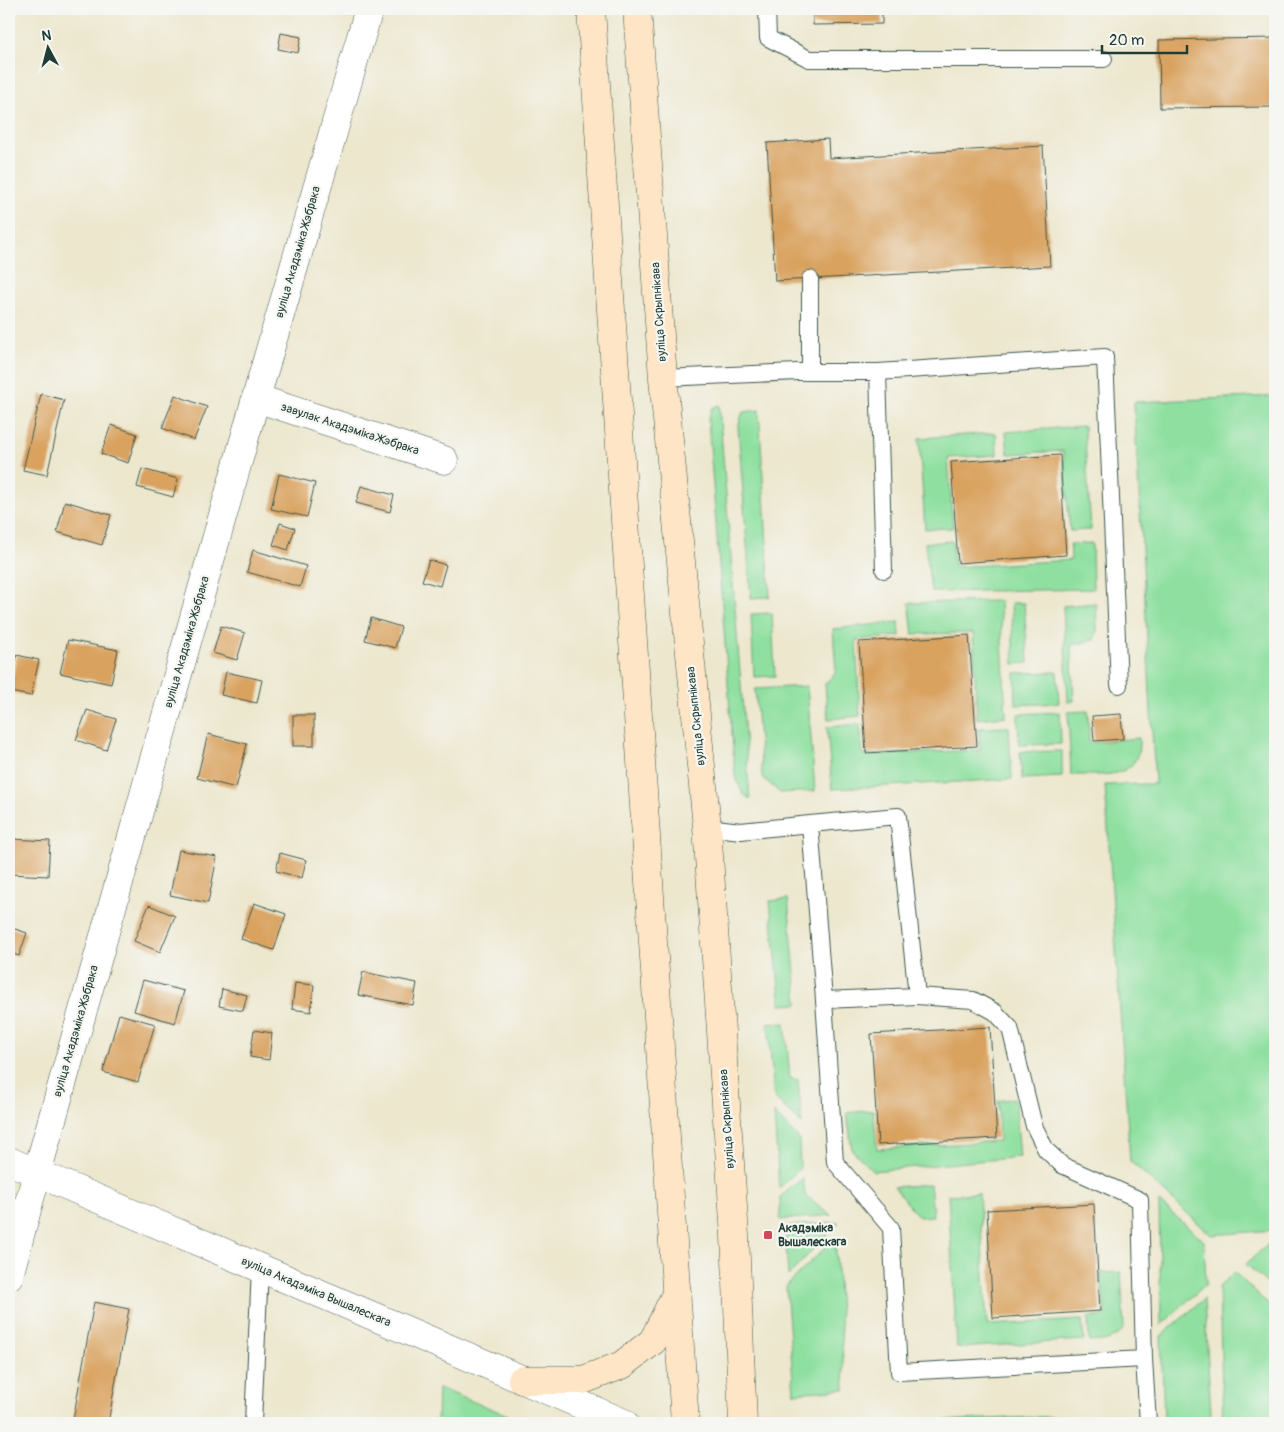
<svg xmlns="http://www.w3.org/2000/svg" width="1284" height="1432" viewBox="0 0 1284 1432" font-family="Pangolin,sans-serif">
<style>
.green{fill:#8fe0a0;stroke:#578e6a}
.building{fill:#d9a25e}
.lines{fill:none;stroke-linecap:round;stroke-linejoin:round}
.service-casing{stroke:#3e564b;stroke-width:18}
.minor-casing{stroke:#3e564b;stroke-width:29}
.tertiary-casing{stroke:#3e564b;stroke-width:29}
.secondary-casing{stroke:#3e564b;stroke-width:29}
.service{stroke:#fff;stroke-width:16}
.minor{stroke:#fff;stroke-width:28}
.tertiary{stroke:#fff;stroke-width:28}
.secondary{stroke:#fde5c5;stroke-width:28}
.poi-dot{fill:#d1495b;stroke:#f6f6f2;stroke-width:2}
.labels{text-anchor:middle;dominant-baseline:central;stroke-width:4.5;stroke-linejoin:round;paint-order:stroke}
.street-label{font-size:12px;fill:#1f3d34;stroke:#f6f6f2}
.poi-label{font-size:12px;font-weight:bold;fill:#1f3d34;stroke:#f6f6f2;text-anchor:start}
</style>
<rect width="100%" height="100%" fill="#f6f6f2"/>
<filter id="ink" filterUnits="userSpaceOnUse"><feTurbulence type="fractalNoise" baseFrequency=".02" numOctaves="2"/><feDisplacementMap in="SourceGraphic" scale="10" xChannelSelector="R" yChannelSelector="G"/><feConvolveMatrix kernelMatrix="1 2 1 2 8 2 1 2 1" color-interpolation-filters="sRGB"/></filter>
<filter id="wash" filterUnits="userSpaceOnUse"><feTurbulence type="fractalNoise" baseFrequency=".0096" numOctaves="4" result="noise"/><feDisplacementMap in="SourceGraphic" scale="20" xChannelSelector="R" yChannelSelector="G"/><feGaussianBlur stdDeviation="1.12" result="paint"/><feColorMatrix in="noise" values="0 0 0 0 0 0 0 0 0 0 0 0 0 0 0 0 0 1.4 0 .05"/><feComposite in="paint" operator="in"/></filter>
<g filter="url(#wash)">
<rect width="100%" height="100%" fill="#ece7cd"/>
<!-- green -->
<g class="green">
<polygon points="1275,396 1275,1230 1211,1235 1130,1161 1105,785 1155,784 1134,402"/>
<polygon points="719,405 722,444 750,799 743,794 735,776 708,419 712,408"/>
<polygon points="759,410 770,597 751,598 738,426 743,412"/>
<polygon points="1084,426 1091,530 1070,531 1063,451 1008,454 1006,432"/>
<polygon points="996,433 997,455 948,458 953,528 925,529 919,438"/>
<polygon points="952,541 954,567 1071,560 1070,544 1092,543 1093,589 931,592 925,543"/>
<polygon points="1000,601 1006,716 977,719 973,633 913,634 909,603"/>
<polygon points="1011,603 1024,603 1028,663 1014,664"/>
<polygon points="1096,603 1097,630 1094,640 1071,645 1074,701 1068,702 1063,606"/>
<polygon points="772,613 775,676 754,677 751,614"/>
<polygon points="899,622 900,636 856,640 860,716 828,719 825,684 836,672 833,629"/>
<polygon points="1057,672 1059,703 1016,705 1015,673"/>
<polygon points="807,686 815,791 780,793 762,777 755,689"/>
<path d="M1088 711 1089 743 1139 738C1142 782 1101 774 1071 775L1068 712Z"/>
<polygon points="1060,712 1061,744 1019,745 1018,714"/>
<polygon points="860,724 863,755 980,750 978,728 1009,727 1012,779 832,789 827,727"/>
<polygon points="1062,751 1062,777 1022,779 1020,752"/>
<polygon points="788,899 798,1004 781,1005 770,901"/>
<polygon points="785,1023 790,1078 798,1080 802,1124 774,1097 768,1024"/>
<polygon points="1015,1098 1020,1157 873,1171 852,1150 847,1113 873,1110 877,1149 999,1141 998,1101"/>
<polygon points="774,1113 799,1139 800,1168 779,1188"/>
<polygon points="803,1178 805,1195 831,1215 780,1220 780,1197"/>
<polygon points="930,1184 933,1216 919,1217 894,1187"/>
<polygon points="979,1193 987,1325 1082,1320 1084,1340 957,1348 948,1195"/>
<polygon points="1159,1202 1204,1241 1206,1284 1161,1325"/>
<polygon points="839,1222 788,1276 785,1226"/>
<polygon points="835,1238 845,1389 794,1393 786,1286"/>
<polygon points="1268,1244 1275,1244 1275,1291 1246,1264"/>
<path d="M1121 1272 1124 1328C1116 1341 1103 1341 1089 1342L1088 1318 1105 1316 1101 1273Z"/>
<polygon points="1234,1272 1275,1311 1275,1423 1223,1423 1219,1287"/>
<polygon points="1204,1299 1211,1413 1208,1423 1170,1423 1164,1418 1161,1336"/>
<polygon points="438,1388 528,1423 437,1423"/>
<polygon points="1066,1416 1066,1423 877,1423"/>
</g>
<g id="blocks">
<!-- building -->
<g class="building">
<polygon points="813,9 882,9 882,24 813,25"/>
<polygon points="281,33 301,37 298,53 278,49"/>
<polygon points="1275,38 1275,107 1160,108 1159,40"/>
<polygon points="828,139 829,158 1043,146 1050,266 775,281 767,143"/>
<polygon points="41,394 64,400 47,475 23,470"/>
<polygon points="175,395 207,407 194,440 162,428"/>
<polygon points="111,425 137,434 128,463 101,454"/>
<polygon points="1060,455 1066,555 958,563 951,462"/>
<polygon points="142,469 178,479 173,497 137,487"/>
<polygon points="279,474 315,483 307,517 271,509"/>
<polygon points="361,486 394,495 390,512 356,503"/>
<polygon points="65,501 111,515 102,545 57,532"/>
<polygon points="280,523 295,528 288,550 273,545"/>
<polygon points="253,550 306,566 300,587 247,572"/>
<polygon points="429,560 446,565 440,586 422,581"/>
<polygon points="371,618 401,627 395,648 365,640"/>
<polygon points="221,626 245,633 237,660 213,653"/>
<polygon points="969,635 977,746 866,753 859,642"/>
<polygon points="68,640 118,650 111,684 60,673"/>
<polygon points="17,655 39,660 31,696 10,692"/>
<polygon points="226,672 262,680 257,703 221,695"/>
<polygon points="87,710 116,719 106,750 76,740"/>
<polygon points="1121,714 1123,739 1094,741 1092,716"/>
<rect x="293" y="715" width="21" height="31"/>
<polygon points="208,734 247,744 236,788 197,778"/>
<polygon points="11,839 50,841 48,876 9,874"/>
<polygon points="179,850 217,857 208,903 170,895"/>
<polygon points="280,853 306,860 302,878 276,871"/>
<polygon points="254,903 286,914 274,950 241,939"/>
<polygon points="149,905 175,916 160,952 134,941"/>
<polygon points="9,927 27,933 19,956 9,953"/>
<polygon points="363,972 417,983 413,1005 358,995"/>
<polygon points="143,980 184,991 175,1023 134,1011"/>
<polygon points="295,983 314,985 311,1012 292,1009"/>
<polygon points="222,989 247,995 243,1011 219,1006"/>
<polygon points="119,1014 155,1024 138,1082 103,1072"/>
<polygon points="990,1027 997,1138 878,1145 871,1034"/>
<polygon points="254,1030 272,1033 269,1060 250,1057"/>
<polygon points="1094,1204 1100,1311 993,1318 987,1210"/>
<polygon points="94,1302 129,1309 108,1423 73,1420"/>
</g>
</g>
</g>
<g filter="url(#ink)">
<use href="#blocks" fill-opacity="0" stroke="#3e564b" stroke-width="1"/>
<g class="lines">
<defs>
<g id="service">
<polyline points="767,9 768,38 809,59 1104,59"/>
<polyline points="810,279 810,372"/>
<polyline points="878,372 1105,357 1119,685"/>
<polyline points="663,378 798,372 878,372 884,570"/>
<polyline points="707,827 741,831 810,824 824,1000 917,996 898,816 810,824"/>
<polyline points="917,996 973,1000 995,1012 1010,1028 1034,1126 1046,1150 1062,1165 1140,1200 1144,1359"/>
<polyline points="824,1000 835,1162 891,1228 899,1372 1144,1359 1148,1423"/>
<polyline points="253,1423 260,1268"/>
</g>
<g id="minor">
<polyline points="256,398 444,460"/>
<polyline points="37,1173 256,398 369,9"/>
</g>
<g id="tertiary">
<polyline points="9,1161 624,1423"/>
<polyline points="9,1276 37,1173"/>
</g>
<g id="secondary">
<polyline points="591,9 685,1423"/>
<polyline points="637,9 663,378 707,827 735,1236 743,1423"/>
<polyline points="522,1380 583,1380 622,1365 653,1341 677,1292"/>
</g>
</defs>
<!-- service casing -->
<use href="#service" class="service-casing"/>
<!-- minor casing -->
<use href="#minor" class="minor-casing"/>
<!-- tertiary casing -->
<use href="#tertiary" class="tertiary-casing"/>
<!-- secondary casing -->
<use href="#secondary" class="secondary-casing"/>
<!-- service -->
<use href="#service" class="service"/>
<!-- minor -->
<use href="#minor" class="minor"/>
<!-- tertiary -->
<use href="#tertiary" class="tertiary"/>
<!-- secondary -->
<use href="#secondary" class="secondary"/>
</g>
</g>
<!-- markers -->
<rect class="poi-dot" x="763" y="1230" width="10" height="10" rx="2.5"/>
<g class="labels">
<!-- street labels -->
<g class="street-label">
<text transform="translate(298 252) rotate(-74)">вуліца Акадэміка Жэбрака</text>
<text transform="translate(659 312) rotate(-94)">вуліца Скрыпнікава</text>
<text transform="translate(350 429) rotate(18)">завулак Акадэміка Жэбрака</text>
<text transform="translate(187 642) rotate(-74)">вуліца Акадэміка Жэбрака</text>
<text transform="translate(696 716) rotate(-96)">вуліца Скрыпнікава</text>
<text transform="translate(76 1031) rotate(-74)">вуліца Акадэміка Жэбрака</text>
<text transform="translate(727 1119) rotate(-94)">вуліца Скрыпнікава</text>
<text transform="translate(316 1292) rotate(23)">вуліца Акадэміка Вышалескага</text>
</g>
<!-- poi labels -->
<g class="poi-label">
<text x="778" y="1228">Акадэміка<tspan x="778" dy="14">Вышалескага</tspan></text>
</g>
</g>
<!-- margin -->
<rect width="1284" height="1432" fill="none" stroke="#f6f6f2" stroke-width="30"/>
<!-- north arrow -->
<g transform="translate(48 48) rotate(353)" stroke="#f6f6f2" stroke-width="4" paint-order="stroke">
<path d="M0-4L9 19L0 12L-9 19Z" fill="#1f3d34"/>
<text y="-8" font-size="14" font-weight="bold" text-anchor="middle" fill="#1f3d34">N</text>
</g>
<!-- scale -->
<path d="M1102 45v8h85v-8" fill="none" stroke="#1f3d34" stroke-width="2.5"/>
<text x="1109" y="45" font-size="15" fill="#1f3d34" stroke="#f6f6f2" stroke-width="4" paint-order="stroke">20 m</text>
</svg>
